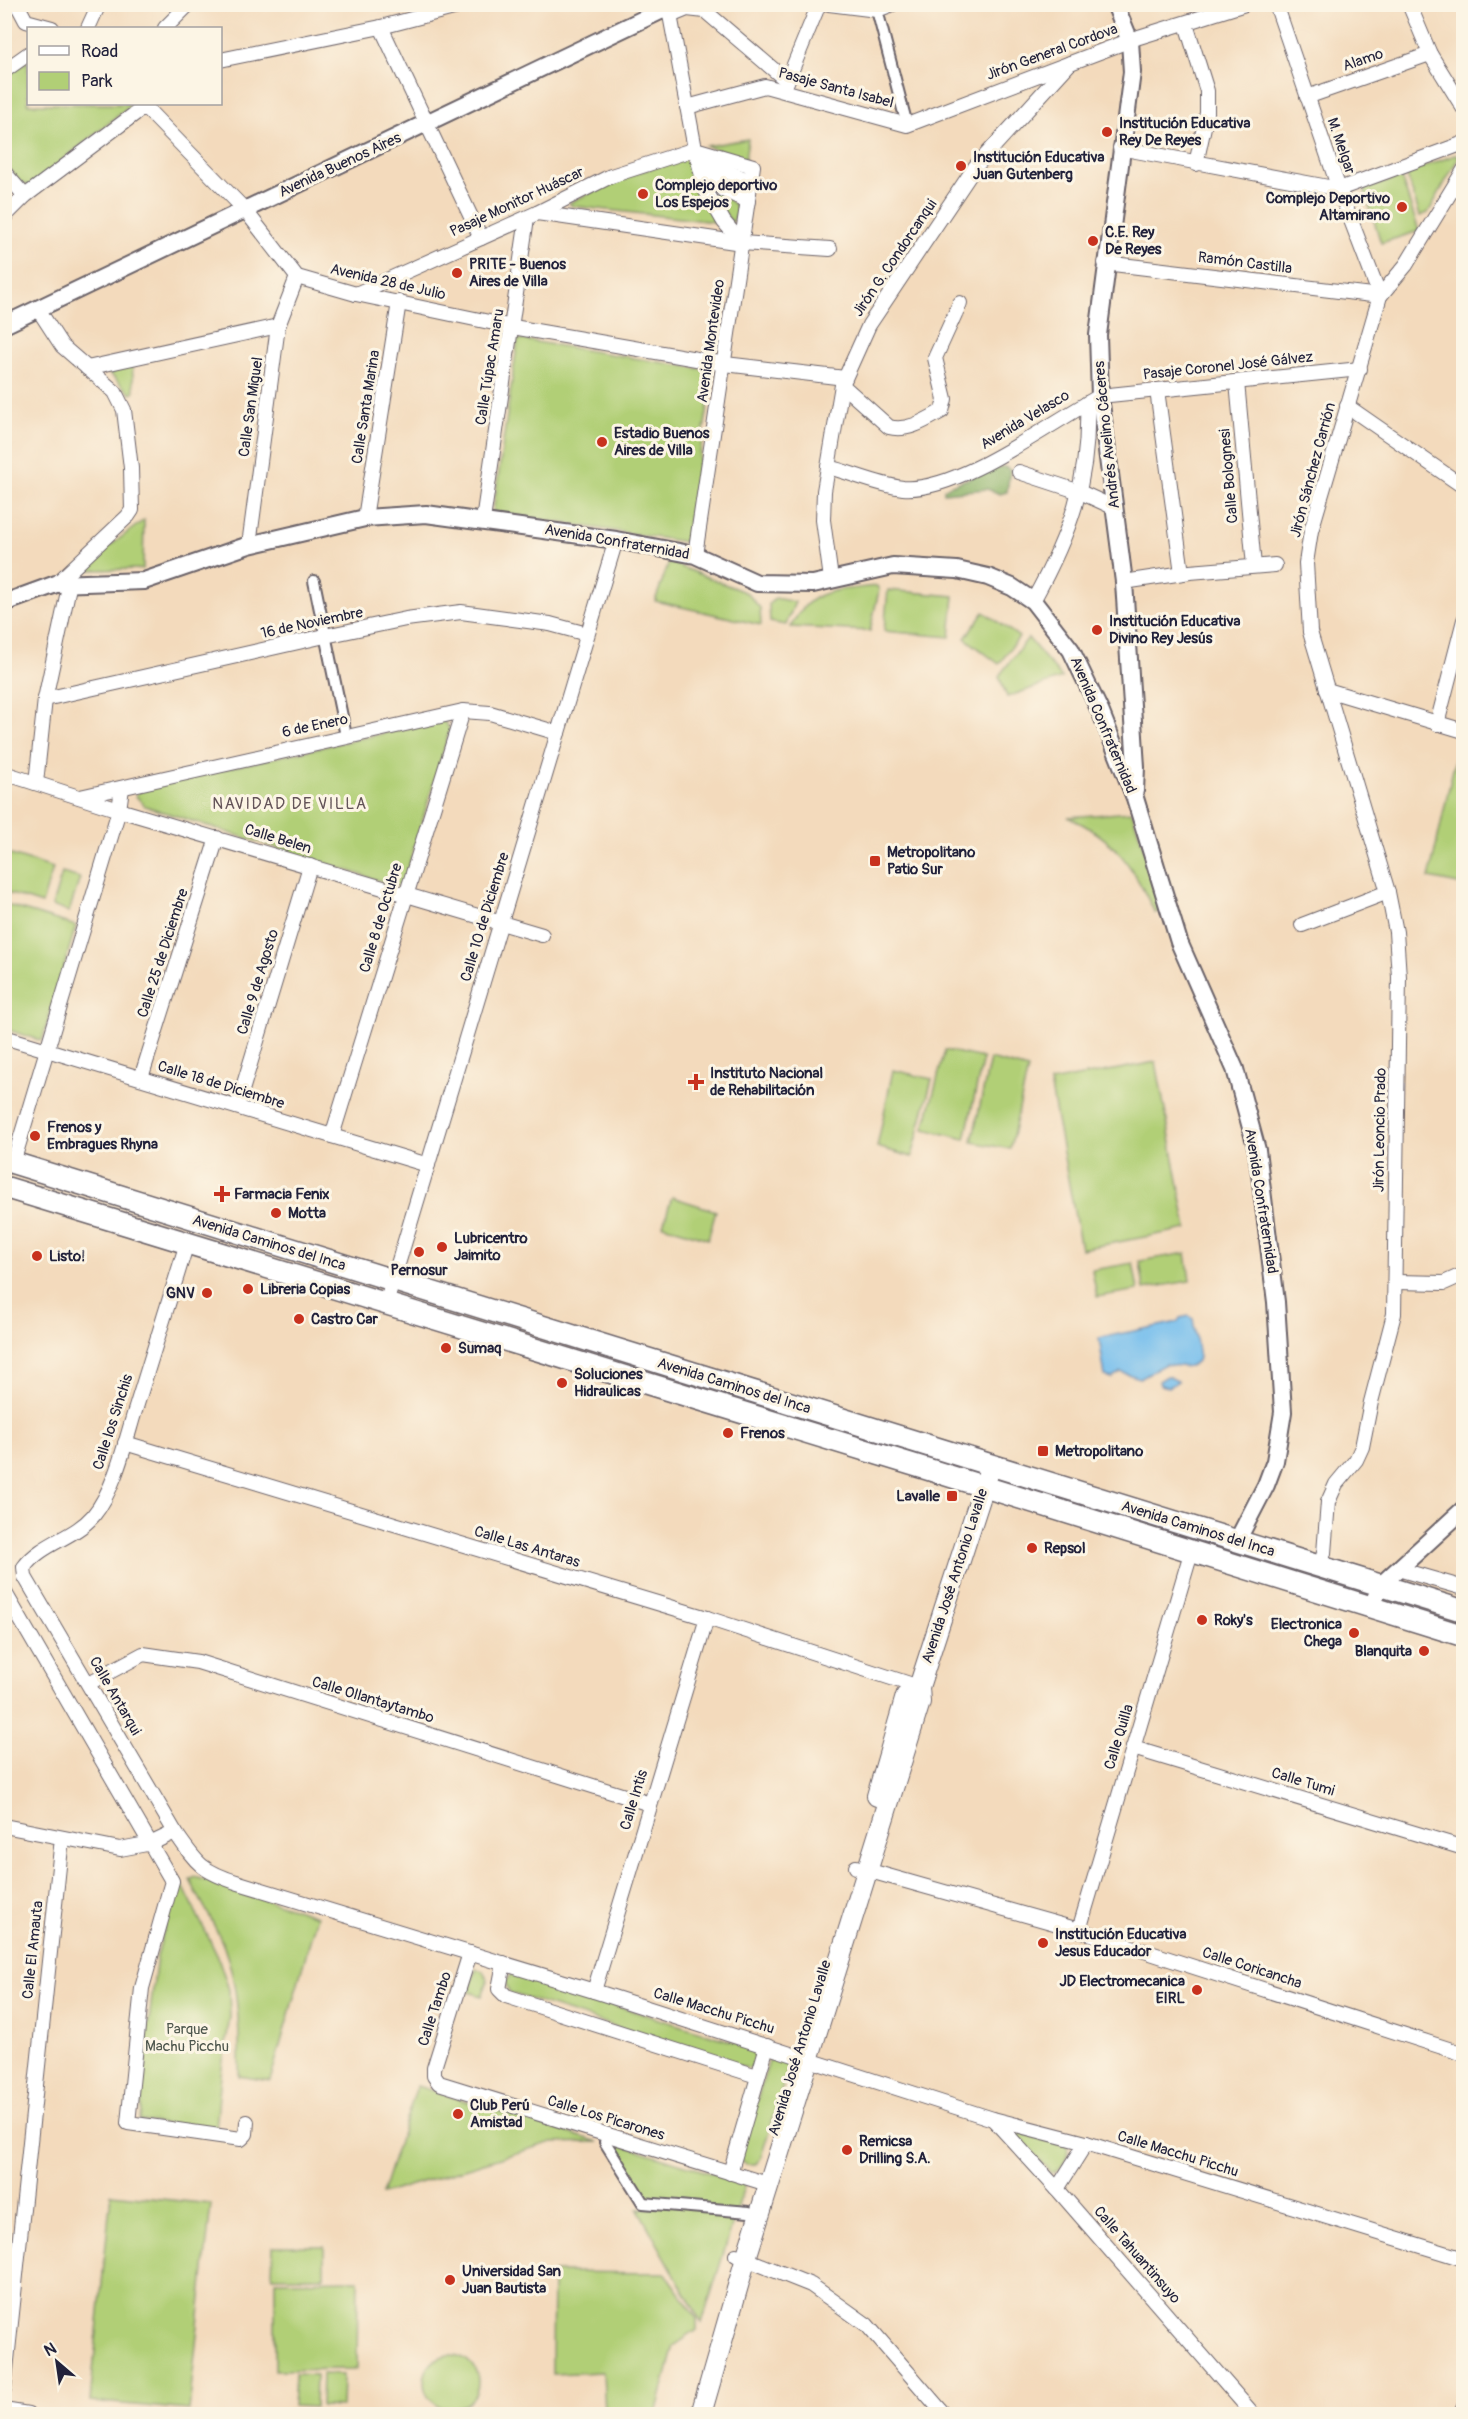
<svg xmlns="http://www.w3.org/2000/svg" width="1468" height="2419" viewBox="0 0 1468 2419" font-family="Pangolin,sans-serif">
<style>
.green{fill:#b1cf76;stroke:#6a7858;stroke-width:1.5}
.forest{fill:#8cb267;stroke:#576a51;stroke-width:1.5}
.water{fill:#75beed;stroke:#4c7094;stroke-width:1.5}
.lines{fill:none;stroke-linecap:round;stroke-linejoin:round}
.pedestrian-casing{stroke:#6b6268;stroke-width:14}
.minor-casing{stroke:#6b6268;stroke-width:16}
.tertiary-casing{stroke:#6b6268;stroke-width:20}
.secondary-casing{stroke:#6b6268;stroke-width:22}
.primary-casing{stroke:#6b6268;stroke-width:24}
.pedestrian{stroke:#fff;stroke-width:10}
.minor{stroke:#fff;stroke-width:14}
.tertiary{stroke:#fff;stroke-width:16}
.secondary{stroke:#fff;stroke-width:20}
.primary{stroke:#fff;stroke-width:21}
.poi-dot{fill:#c8321e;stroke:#fcf5e5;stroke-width:2}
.labels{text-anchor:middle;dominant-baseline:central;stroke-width:6;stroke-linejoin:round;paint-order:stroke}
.street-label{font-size:15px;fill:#22223b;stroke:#fcf5e5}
.poi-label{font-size:15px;font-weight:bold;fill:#22223b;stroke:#fcf5e5;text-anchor:start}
.park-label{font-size:15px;fill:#4d564d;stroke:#fcf5e5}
.neighbourhood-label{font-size:16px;letter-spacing:1.5px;fill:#635358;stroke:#fcf5e5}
</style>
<rect width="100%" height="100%" fill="#fcf5e5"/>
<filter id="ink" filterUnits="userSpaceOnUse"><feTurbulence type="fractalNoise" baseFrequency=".0167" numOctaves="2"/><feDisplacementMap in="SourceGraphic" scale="12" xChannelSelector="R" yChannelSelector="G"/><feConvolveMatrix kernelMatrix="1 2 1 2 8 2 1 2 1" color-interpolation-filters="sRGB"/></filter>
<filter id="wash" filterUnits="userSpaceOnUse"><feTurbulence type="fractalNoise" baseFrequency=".008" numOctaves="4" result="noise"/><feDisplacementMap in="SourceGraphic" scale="24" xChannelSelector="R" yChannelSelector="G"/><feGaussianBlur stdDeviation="1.35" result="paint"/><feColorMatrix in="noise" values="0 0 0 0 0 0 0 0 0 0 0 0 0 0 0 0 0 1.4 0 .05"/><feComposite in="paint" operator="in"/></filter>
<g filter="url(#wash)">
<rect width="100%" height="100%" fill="#f3dabc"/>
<!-- green -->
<g class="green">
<polygon points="28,61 28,104 130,104 129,107 30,186 20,182 5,164 4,78"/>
<polygon points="748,139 745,160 706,146"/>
<polygon points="1455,155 1460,155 1428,213 1420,216 1406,173"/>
<polygon points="679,159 690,162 697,189 716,222 572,206 569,203 620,178"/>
<path d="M705 164 717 193C730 200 744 205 732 223L711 195Z"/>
<polygon points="1401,177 1419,231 1381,243 1364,189"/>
<polygon points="518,339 714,371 685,542 493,512"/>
<polygon points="132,364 134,392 131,394 109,373"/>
<polygon points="144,520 143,569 86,570 85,565"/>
<polygon points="669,562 747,593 760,608 761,625 655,601"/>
<path d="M877 586 879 590 870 631 791 627C810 586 838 591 877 586Z"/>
<polygon points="888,590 954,596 950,637 884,631"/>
<polygon points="775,598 795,602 786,625 770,622 769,604"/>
<polygon points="984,612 1019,637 999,664 965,638"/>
<polygon points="1028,638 1062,678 1007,697 999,676"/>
<polygon points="443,720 450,729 404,881 396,886 145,806 136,796 139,788"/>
<polygon points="1459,742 1464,743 1463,885 1429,878"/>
<path d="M1132 812 1164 909 1155 913C1132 866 1117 839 1068 817Z"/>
<polygon points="5,853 53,868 42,904 5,892"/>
<polygon points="62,873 80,878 69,912 52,906"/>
<polygon points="4,904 76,926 42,1041 5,1029"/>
<polygon points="945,1050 983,1058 965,1139 924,1129"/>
<polygon points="990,1059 1028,1069 1010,1149 972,1142"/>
<polygon points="1156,1062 1187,1229 1081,1249 1050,1082"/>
<polygon points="893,1070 932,1079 912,1157 877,1147"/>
<polygon points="672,1197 716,1211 708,1239 663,1225"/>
<polygon points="1186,1253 1190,1281 1144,1289 1140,1261"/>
<polygon points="1133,1263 1138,1290 1097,1297 1092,1270"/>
<path d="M195 1877 317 1916 270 2081 239 2076C240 2033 239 1987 224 1947 215 1924 201 1902 190 1880Z"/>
<polygon points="180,1880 218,1957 229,1990 230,2017 221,2074 216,2129 140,2121 147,2037 157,1956 174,1890"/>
<polygon points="476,1969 483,1971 488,1980 482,1996 469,1992"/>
<polygon points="512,1974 750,2047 756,2054 756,2063 749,2069 510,1993 505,1982"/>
<polygon points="777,2058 786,2062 788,2070 761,2157 756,2164 746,2164 739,2159 769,2061"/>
<polygon points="417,2086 598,2142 549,2143 382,2194"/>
<path d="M1008 2127 1067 2146C1070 2156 1062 2170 1052 2173Z"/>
<polygon points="622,2145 745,2184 702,2323 638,2209 655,2209 619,2150 618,2147"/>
<polygon points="111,2194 211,2204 189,2410 90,2401"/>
<polygon points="273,2246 324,2246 324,2277 272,2277"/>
<polygon points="553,2272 665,2273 697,2318 697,2330 674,2346 656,2414 605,2412 603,2372 552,2374"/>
<polygon points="358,2280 357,2369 275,2370 275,2281"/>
<circle cx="451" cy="2382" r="27"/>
<polygon points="295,2374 316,2375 315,2407 293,2406"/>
<polygon points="322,2374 343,2375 342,2407 321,2406"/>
</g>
<!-- forest -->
<polygon class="forest" points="1005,467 1010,470 1007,492 1000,494 987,489 944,493 944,489 949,486 990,470"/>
<!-- water -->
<g class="water">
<path d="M1189 1316 1193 1319 1199 1358C1190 1372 1178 1365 1165 1364L1140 1378 1121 1372 1111 1378 1105 1376 1099 1338 1178 1322 1180 1318Z"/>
<polygon points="1167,1376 1178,1381 1169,1387 1160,1385 1159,1381"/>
</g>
</g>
<g filter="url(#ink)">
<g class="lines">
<defs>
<g id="pedestrian">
<polyline points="877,10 907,125"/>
<polyline points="314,581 346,736"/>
<polyline points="608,2136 605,2142 643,2203 749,2212"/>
</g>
<g id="minor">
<polyline points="17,4 26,21 52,28"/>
<polyline points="668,4 695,149 706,191 724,222 742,243"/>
<polyline points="829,4 877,10 893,4"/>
<polyline points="1276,4 1339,189 1380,296"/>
<polyline points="1409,4 1430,54 1464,109"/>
<polyline points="670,16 687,9 705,11 787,81"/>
<polyline points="1186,24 1207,91 1207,113 1196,164"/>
<polyline points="381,27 481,238"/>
<polyline points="88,28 99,4"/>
<polyline points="165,28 189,4"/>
<polyline points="220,60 381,27 469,4"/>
<polyline points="4,71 28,54"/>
<polyline points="784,89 819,4"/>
<polyline points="1307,97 1430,54"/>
<polyline points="142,104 245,210 297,277 356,294 513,327 725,364 845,378"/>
<polyline points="687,107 765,86 907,125 1139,37 1245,4"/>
<polyline points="1120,148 1339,189 1464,143"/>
<polyline points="695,149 753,166 695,555"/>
<polyline points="698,153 709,165 751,181"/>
<polyline points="709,165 723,190 748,201"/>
<polyline points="4,172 25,196"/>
<polyline points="537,213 742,243 830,249"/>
<polyline points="4,217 25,196 148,104"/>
<polyline points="1105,263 1380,296"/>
<polyline points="356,294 537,213 611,176 695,149"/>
<polyline points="38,309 62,346 115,392 124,410 131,468 132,510 128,516 56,584"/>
<polyline points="87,368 278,326"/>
<polyline points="1237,382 1254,566"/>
<path d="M842 385 889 427C908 432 926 420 942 411L945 399 935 358 960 303"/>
<polyline points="1157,390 1182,573"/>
<polyline points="1347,406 1464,487"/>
<path d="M828 467C852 473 878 485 903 488 958 493 1051 422 1100 396L1360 369"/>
<polyline points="1019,472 1080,492 1115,508"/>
<polyline points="365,518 399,302"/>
<polyline points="483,520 527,218"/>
<polyline points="249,545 278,326 297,277"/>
<polyline points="831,579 823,520 824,491 842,385 869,325 975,167 1070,63"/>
<polyline points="1124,582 1190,572 1275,565"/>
<path d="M1033 601C1070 534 1090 480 1087 403"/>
<polyline points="1327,690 1464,731"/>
<polyline points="45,699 325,636 406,619 461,612 550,624 587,634"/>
<polyline points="1437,724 1464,620"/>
<polyline points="4,773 119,810 542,935"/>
<polyline points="36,783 45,699 70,582"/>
<polyline points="80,797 463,711 490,713 558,733"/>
<polyline points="1302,925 1388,892"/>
<polyline points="4,1037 428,1165"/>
<polyline points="141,1078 217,838"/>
<polyline points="237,1107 310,866"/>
<polyline points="332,1136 463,711"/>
<polyline points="13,1163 119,810 122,788"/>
<path d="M187 1243C169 1300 152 1357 134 1414 125 1444 114 1491 93 1516 74 1538 42 1543 24 1567L25 1577 175 1832C197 1864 201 1871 239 1883L594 1991 993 2119 1086 2143 1464 2259"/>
<polyline points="1396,1282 1444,1283 1464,1274"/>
<polyline points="386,1304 616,540"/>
<polyline points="125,1443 707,1618 919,1687"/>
<polyline points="1320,1566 1324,1553 1328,1502 1336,1484 1356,1460 1362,1447 1371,1402 1394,1314 1399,977 1396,932 1388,892 1310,632 1306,563 1311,531 1380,296 1406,265 1464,170"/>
<polyline points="1398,1569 1464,1588"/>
<polyline points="4,1591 172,1881 142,1988 128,2123 241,2139 246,2134 247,2122"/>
<polyline points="89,1683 143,1654 198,1662 650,1804"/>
<polyline points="1133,1748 1464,1848"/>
<polyline points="4,1826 120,1849 152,1843 175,1832"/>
<polyline points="856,1867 1079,1930 1464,2054"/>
<polyline points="1079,1930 1191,1553"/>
<polyline points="470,1953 434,2068 434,2076 439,2083 771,2185"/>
<polyline points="504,1963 499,1989 506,1996 757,2076"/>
<polyline points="594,1991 707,1618"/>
<polyline points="993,2119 1057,2189 1253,2414"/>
<polyline points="730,2173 767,2046"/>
<polyline points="1057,2189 1086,2143"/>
<polyline points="736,2255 811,2285 867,2325 944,2414"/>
<polyline points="4,2389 62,1838"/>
<polyline points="4,2410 28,2414"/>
<polyline points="1461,2414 1464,2407"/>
</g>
<g id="tertiary">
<polyline points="1115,4 1130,41 1132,72 1098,335 1100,396 1124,582 1136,767 1135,791"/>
<polyline points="4,325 675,4"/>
<polyline points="4,603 56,584 144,581 249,545 365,518 426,514 616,540 695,555 757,583 813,584 893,566 957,570 988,577 1012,587 1033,601 1071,650 1101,713 1135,798 1179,942 1235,1069 1257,1150 1276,1302 1283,1412 1275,1461 1266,1485 1237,1541"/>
<polyline points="1371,1608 1381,1585 1464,1509"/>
</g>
<g id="secondary">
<polyline points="877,1796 906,1696 919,1687"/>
<polyline points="701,2414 746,2258 920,1702 919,1687 989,1471"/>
</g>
<g id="primary">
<polyline points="4,1160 1464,1611"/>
<polyline points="4,1187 927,1469 1464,1636"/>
</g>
</defs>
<!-- pedestrian casing -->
<use href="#pedestrian" class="pedestrian-casing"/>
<!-- minor casing -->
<use href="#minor" class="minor-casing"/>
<!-- tertiary casing -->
<use href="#tertiary" class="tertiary-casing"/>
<!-- secondary casing -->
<use href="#secondary" class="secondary-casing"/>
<!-- primary casing -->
<use href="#primary" class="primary-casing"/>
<!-- pedestrian -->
<use href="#pedestrian" class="pedestrian"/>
<!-- minor -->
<use href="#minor" class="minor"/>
<!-- tertiary -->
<use href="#tertiary" class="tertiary"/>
<!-- secondary -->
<use href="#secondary" class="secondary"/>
<!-- primary -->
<use href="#primary" class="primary"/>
</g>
</g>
<!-- markers -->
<g class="poi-dot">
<circle cx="1107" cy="132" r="6"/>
<circle cx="961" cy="166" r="6"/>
<circle cx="643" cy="194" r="6"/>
<circle cx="1402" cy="207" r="6"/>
<circle cx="1093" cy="241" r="6"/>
<circle cx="457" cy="273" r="6"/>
<circle cx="602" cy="442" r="6"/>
<circle cx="1097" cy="630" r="6"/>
<rect x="869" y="855" width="12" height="12" rx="3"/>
<path d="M693 1073h6v6h6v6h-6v6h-6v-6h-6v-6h6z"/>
<circle cx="35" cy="1136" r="6"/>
<path d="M219 1185h6v6h6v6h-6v6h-6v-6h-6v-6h6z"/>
<circle cx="276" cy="1213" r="6"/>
<circle cx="442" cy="1247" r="6"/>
<circle cx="419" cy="1252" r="6"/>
<circle cx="37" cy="1256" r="6"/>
<circle cx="248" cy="1289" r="6"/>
<circle cx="207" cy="1293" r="6"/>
<circle cx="299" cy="1319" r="6"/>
<circle cx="446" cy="1348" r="6"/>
<circle cx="562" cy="1383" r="6"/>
<circle cx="728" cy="1433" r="6"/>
<rect x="1037" y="1445" width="12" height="12" rx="3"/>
<rect x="946" y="1490" width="12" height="12" rx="3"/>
<circle cx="1032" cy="1548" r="6"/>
<circle cx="1202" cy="1620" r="6"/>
<circle cx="1354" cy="1633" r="6"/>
<circle cx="1424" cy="1651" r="6"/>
<circle cx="1043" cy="1943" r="6"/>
<circle cx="1197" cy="1990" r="6"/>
<circle cx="458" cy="2114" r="6"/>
<circle cx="847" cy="2150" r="6"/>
<circle cx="450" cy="2280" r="6"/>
</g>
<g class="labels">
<!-- street labels -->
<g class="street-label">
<text transform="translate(1052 52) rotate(-20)">Jirón General Cordova</text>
<text transform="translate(1363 60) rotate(-19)">Alamo</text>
<text transform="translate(836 88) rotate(15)">Pasaje Santa Isabel</text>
<text transform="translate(1341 146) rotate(71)">M. Melgar</text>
<text transform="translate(340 165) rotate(-25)">Avenida Buenos Aires</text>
<text transform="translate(517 202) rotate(-25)">Pasaje Monitor Huáscar</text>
<text transform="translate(895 258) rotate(-56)">Jirón G. Condorcanqui</text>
<text transform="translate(1245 263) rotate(7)">Ramón Castilla</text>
<text transform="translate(388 282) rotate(13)">Avenida 28 de Julio</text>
<text transform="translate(711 341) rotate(-82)">Avenida Montevideo</text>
<text transform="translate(1228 366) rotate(-6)">Pasaje Coronel José Gálvez</text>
<text transform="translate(490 367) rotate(-81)">Calle Túpac Amaru</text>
<text transform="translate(251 407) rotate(-82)">Calle San Miguel</text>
<text transform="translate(366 407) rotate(-81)">Calle Santa Marina</text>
<text transform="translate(1025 420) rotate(-31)">Avenida Velasco</text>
<text transform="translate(1107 435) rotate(-96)">Andrés Avelino Cáceres</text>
<text transform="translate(1313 470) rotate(-75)">Jirón Sánchez Carrión</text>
<text transform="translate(1229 476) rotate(-95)">Calle Bolognesi</text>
<text transform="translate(617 542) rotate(10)">Avenida Confraternidad</text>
<text transform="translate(312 623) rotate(-12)">16 de Noviembre</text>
<text transform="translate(1103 725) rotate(67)">Avenida Confraternidad</text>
<text transform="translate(315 726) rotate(-12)">6 de Enero</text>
<text transform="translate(278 839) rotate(17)">Calle Belen</text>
<text transform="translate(485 917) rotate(-73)">Calle 10 de Diciembre</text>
<text transform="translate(381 918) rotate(-73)">Calle 8 de Octubre</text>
<text transform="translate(163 953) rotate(-72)">Calle 25 de Diciembre</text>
<text transform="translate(258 982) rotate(-73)">Calle 9 de Agosto</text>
<text transform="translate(221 1085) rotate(17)">Calle 18 de Diciembre</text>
<text transform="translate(1380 1130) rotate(-89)">Jirón Leoncio Prado</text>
<text transform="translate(1261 1201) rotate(81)">Avenida Confraternidad</text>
<text transform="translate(269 1243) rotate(17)">Avenida Caminos del Inca</text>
<text transform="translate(734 1386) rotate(17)">Avenida Caminos del Inca</text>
<text transform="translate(113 1422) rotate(-72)">Calle los Sinchis</text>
<text transform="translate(1198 1529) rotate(17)">Avenida Caminos del Inca</text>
<text transform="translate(527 1547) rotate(17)">Calle Las Antaras</text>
<text transform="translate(955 1576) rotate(-72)">Avenida José Antonio Lavalle</text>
<text transform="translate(115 1696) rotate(60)">Calle Antarqui</text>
<text transform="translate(373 1700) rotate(17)">Calle Ollantaytambo</text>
<text transform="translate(1119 1737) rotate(-73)">Calle Quilla</text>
<text transform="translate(1303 1782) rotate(17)">Calle Tumi</text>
<text transform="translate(634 1800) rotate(-73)">Calle Intis</text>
<text transform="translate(33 1950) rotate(-84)">Calle El Amauta</text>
<text transform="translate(1252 1968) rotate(18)">Calle Coricancha</text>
<text transform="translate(435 2009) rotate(-72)">Calle Tambo</text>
<text transform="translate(714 2011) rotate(17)">Calle Macchu Picchu</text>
<text transform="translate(800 2048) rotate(-73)">Avenida José Antonio Lavalle</text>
<text transform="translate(606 2118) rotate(17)">Calle Los Picarones</text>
<text transform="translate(1178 2154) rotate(17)">Calle Macchu Picchu</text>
<text transform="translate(1137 2255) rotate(49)">Calle Tahuantinsuyo</text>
</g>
<!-- poi labels -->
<g class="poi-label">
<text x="1119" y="123">Institución Educativa<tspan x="1119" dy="17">Rey De Reyes</tspan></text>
<text x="973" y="157">Institución Educativa<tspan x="973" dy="17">Juan Gutenberg</tspan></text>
<text x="655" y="185">Complejo deportivo<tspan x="655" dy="17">Los Espejos</tspan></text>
<text x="1390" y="198" text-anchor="end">Complejo Deportivo<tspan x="1390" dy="17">Altamirano</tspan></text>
<text x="1105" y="232">C.E. Rey<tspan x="1105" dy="17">De Reyes</tspan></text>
<text x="469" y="264">PRITE - Buenos<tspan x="469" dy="17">Aires de Villa</tspan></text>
<text x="614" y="433">Estadio Buenos<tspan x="614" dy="17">Aires de Villa</tspan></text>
<text x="1109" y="621">Institución Educativa<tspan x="1109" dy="17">Divino Rey Jesús</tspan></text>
<text x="887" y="852">Metropolitano<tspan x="887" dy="17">Patio Sur</tspan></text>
<text x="710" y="1073">Instituto Nacional<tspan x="710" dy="17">de Rehabilitación</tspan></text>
<text x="47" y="1127">Frenos y<tspan x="47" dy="17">Embragues Rhyna</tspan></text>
<text x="234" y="1194">Farmacia Fenix</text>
<text x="288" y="1213">Motta</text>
<text x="454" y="1238">Lubricentro<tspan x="454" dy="17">Jaimito</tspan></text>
<text x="49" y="1256">Listo!</text>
<text x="419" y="1270" text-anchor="middle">Pernosur</text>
<text x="260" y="1289">Libreria Copias</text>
<text x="195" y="1293" text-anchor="end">GNV</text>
<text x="311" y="1319">Castro Car</text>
<text x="458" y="1348">Sumaq</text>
<text x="574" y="1374">Soluciones<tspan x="574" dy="17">Hidraulicas</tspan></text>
<text x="740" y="1433">Frenos</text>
<text x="1055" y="1451">Metropolitano</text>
<text x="940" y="1496" text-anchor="end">Lavalle</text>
<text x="1044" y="1548">Repsol</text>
<text x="1214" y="1620">Roky's</text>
<text x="1342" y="1624" text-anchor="end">Electronica<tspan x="1342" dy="17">Chega</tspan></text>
<text x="1412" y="1651" text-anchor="end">Blanquita</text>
<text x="1055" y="1934">Institución Educativa<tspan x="1055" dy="17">Jesus Educador</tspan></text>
<text x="1185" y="1981" text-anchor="end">JD Electromecanica<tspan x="1185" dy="17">EIRL</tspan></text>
<text x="470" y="2105">Club Perú<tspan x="470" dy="17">Amistad</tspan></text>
<text x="859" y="2141">Remicsa<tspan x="859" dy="17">Drilling S.A.</tspan></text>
<text x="462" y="2271">Universidad San<tspan x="462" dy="17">Juan Bautista</tspan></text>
</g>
<!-- park labels -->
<g class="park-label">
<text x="187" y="2029">Parque<tspan x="187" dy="17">Machu Picchu</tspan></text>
</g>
<!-- neighbourhood labels -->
<g class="neighbourhood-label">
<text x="290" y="804">NAVIDAD DE VILLA</text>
</g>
</g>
<!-- margin -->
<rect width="1468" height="2419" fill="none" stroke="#fcf5e5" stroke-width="24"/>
<!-- legend -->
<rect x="27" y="27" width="195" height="78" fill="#fcf5e5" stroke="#a5a1a1" stroke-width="1.5"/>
<rect x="39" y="46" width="30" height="9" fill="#ffffff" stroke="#a5a1a1" stroke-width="1.5"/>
<text x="81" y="57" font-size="18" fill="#22223b">Road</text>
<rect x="39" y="72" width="30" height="18" fill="#b1cf76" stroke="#a5a1a1" stroke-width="1.5"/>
<text x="81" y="87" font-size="18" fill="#22223b">Park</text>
<!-- north arrow -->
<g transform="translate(57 2362) rotate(331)" stroke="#fcf5e5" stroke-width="4.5" paint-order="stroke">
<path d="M0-4.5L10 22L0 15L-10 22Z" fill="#22223b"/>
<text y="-9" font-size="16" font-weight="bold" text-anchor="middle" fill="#22223b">N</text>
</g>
</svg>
